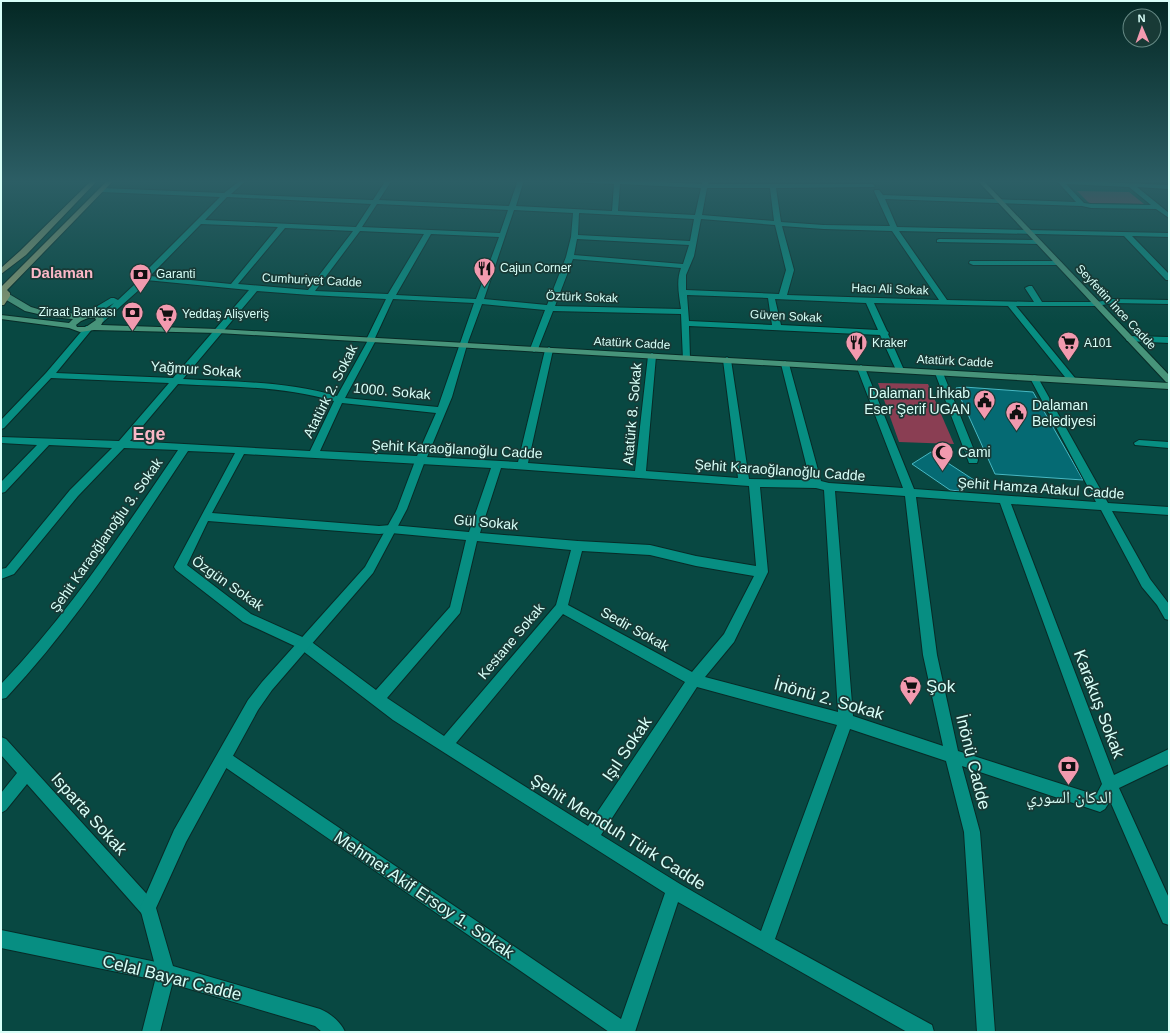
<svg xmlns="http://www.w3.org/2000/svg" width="1170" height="1033" viewBox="0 0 1170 1033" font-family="Helvetica,'Noto Naskh Arabic',sans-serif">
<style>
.green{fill:#8a3e53}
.building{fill:#056a73;stroke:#47b8c3}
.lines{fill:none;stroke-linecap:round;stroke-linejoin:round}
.minor-casing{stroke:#072b27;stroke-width:2}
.tertiary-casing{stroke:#072b27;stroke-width:2}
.secondary-casing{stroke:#072b27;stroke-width:2}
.primary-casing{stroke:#072b27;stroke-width:2}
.minor{fill:#078e82;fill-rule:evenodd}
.tertiary{fill:#078e82;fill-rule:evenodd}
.secondary{fill:#47947a;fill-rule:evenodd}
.primary{fill:#879972;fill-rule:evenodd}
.labels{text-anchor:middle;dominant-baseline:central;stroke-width:3.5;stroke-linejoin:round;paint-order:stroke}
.far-poi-label{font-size:12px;fill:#d8fff8;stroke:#183a36;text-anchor:start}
.far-street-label{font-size:12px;fill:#d8fff8;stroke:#183a36}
.street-label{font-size:14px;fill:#d8fff8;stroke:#183a36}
.poi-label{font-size:14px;fill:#d8fff8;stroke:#183a36;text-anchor:start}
.far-district-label{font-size:15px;font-weight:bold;fill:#fbb8c7;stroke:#183a36}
.near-poi-label{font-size:17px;fill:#d8fff8;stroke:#183a36;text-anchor:start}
.near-street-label{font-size:17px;fill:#d8fff8;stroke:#183a36}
.district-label{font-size:18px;font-weight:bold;fill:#fbb8c7;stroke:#183a36}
</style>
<rect width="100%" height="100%" fill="#084842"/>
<!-- green -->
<g class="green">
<polygon points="1077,191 1129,192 1144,204 1089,203"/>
<polygon points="878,383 928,384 954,444 899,442"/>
</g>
<!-- building -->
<g class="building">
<polygon points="964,387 1033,392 1083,480 995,474 956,388"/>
<polygon points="931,452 974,480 959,491 950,490 912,464"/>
</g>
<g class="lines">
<defs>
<g id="minor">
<path d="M241 180H247L231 194 373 200 386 180H392L379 200 509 206 518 180H524L516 206 612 211 614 184 568 182 565 180H619L702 184 703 180H709L708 184H872L875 186 874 187 776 188 781 222 824 225 890 226 874 191 875 190H879L883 195 1076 202 1056 180 1169 185V189L1137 187 1169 213V218L1156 209 1091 208 1082 206 885 199 897 227 1169 233V237L1132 236 1169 274V280H1166L1124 236 899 231 947 300 1034 302 1025 288 1029 286H1032L1042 302H1097L1113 299 1169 300V304L1113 303 1097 306H1016L1075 378 1077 380 1075 382H1069L1008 306 874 303 887 331 889 333 888 334 904 370 900 373 896 370 880 335 689 326 690 358 689 360H683L681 314 553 311 538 349 534 352 530 349 545 310 482 304 467 345 452 397 427 457 518 462 545 350 549 347 553 350 528 463 635 471 648 356 652 353 656 356 646 471 738 478 723 360 727 357 731 360 749 479 810 480 781 364 785 361 789 364 821 481 829 483 903 488 857 368 861 365 865 368 914 489 1096 502 1030 378 1034 375 1037 376 1108 503 1169 507V515L1112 511 1150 579 1169 604V620L1165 619 1157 605 1142 587 1101 510 1011 504 1114 775 1169 749V764L1119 788 1169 898V925L1163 923 1110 801 1105 809 1100 812 962 766 980 832 995 1032H977L964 832 946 761 850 729 775 939 932 1025 934 1032H907L678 902 635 1032H609L219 763 217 758 219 753 224 751 229 753 621 1019 665 893 393 720 299 648 243 622 176 570 174 567 235 453 188 451C131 537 77 622 6 698L1 699V684C69 613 123 531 178 450L124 448 78 496 14 574 1 579V569L6 568 70 490 112 448 49 445 5 492 1 493V482L37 445 1 443V437L119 441 169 383 51 378 4 428 1 429V420L46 373 86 326H92L93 328 56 373 173 378 249 290 146 280 140 289 103 322H97L96 320 114 303 90 318H84V314L111 298H114L118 300 134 285 141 276 220 197 101 192 98 190 101 188 224 193ZM620 184 701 188 695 215 618 211ZM1066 184 1129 187 1151 205 1091 204 1084 203ZM707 188H770L774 221 702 215ZM227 197 371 204 356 227 205 220ZM377 204 508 210 500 233 362 227ZM514 210 573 213 571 237 566 257 547 305 484 299ZM579 213 694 219 690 241 578 235ZM701 219 775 225 786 270 779 294 686 290V275L694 256ZM201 224 278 227 231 284 150 276ZM782 226 824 229 892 231 939 300 787 295 794 270ZM285 228 353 231 308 290 238 284ZM360 231 424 234 388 294 315 291ZM431 234 499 237 476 299 396 295ZM577 239 689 245 683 264 574 255ZM573 259 681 268C676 281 679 295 681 309L555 306ZM257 291 310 295 386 299 366 340 367 342 337 396C287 381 234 382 183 379ZM687 295 768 298 772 325 689 321ZM393 299 474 303 438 407 345 398 376 340 375 338ZM775 299 866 303 878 330 781 325ZM178 384C230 387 284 386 334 401L310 451 130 441ZM342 403 436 413 417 456 320 451ZM244 454 491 468 469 532 391 525 379 526 212 513ZM501 468 749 486 756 566 696 556 650 545 578 541 480 533ZM760 487 816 488 824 490 838 712 705 677 734 642 768 572ZM835 491 905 496 923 655 943 746 853 716ZM916 497 1000 503 1102 784 1096 795 958 751 937 655ZM208 521 379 534 391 533 466 540 450 607 376 690 309 640 251 614 187 565ZM477 541 571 550 556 605 444 736 387 698 460 613ZM582 551 650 555 696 566 754 576 724 634 692 672 568 605ZM563 614 685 682 588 826 456 743ZM697 687 837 725 761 931 680 884 601 835Z"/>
<polygon points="939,239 1038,240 1042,242 1038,244 937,242 937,240"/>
<polygon points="970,261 1058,261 1062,263 1058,265 973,265 969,263"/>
<polygon points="1130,336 1169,337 1169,343 1127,341 1126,339"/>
<polygon points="939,370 943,373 978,460 977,463 969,463 968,460 935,373"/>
<polygon points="1139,440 1169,442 1169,448 1135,445 1134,443"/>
<polygon points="1,737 6,739 154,902 156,908 154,914 148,916 142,914 27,784 6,810 1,813 1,793 17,773 1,755"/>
<path d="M1 930 166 964 320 1009C330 1013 341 1022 345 1032H322L315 1026 166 982 1 948Z"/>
</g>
<polygon id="tertiary" points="420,457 424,458 425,461 407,509 373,573 272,690 258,710 186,842 156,908 175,973 160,1032 142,1032 157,973 140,908 174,830 248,700 262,682 365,567 397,509 415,461 416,458"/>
<g id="secondary">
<polygon points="977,180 983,180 1169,375 1169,383 1166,382"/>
<path d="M3 294H9L31 307 51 313 101 314 104 320 101 325 218 329 1169 383V389L218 333 94 330 80 332 69 328 1 319V315L69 323 73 319 51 317 25 311 3 298ZM88 318H95L96 320 86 327H77L76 325 81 321Z"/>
</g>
<g id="primary">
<polygon points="92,180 98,180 26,255 1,274 1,268 20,251"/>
<polygon points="108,180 114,180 7,290 10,293 10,296 4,305 1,305 1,287"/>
</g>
</defs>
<!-- minor casing -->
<use href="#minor" class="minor-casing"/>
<!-- tertiary casing -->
<use href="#tertiary" class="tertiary-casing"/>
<!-- secondary casing -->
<use href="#secondary" class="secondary-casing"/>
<!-- primary casing -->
<use href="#primary" class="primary-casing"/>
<!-- minor -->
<use href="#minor" class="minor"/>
<!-- tertiary -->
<use href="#tertiary" class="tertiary"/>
<!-- secondary -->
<use href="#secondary" class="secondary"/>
<!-- primary -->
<use href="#primary" class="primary"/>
</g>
<!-- sky -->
<linearGradient id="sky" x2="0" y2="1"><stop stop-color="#042824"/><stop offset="0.56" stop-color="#2c5e65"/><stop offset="1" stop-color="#2c5e65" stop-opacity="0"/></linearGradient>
<rect width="1170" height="324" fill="url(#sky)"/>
<!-- icons -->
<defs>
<symbol id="restaurant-pin" viewBox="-11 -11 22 30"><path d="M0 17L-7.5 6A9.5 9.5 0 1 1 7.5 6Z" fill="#f29aaf" stroke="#183a36"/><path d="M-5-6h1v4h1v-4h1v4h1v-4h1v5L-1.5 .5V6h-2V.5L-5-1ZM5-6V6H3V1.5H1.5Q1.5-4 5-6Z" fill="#111"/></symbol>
<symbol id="bank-pin" viewBox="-11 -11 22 30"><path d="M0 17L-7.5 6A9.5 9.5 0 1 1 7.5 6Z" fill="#f29aaf" stroke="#183a36"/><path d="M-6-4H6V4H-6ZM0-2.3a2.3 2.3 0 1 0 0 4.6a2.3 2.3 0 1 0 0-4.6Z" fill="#111"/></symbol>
<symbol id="supermarket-pin" viewBox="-11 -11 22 30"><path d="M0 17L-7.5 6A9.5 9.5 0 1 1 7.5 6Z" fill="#f29aaf" stroke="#183a36"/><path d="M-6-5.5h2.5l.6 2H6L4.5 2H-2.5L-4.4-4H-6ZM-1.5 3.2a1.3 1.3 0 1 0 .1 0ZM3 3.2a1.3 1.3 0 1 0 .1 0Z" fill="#111"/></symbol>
<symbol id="civic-pin" viewBox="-11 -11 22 30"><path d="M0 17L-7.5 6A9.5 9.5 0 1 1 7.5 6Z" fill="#f29aaf" stroke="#183a36"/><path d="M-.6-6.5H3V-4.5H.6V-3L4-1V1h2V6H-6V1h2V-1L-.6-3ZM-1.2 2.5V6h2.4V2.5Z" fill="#111"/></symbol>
<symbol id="mosque-pin" viewBox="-11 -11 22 30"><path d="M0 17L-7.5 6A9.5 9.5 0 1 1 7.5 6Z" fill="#f29aaf" stroke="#183a36"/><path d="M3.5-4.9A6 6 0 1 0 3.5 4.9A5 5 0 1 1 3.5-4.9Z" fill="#111"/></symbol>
</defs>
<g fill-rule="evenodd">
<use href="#restaurant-pin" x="472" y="256" width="25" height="34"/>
<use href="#bank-pin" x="128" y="262" width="25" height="34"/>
<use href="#bank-pin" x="120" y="300" width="25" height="34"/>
<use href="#supermarket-pin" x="154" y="302" width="25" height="34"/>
<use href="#restaurant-pin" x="844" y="330" width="25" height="34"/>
<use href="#supermarket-pin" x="1056" y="330" width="25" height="34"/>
<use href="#civic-pin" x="972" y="388" width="25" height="34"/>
<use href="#civic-pin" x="1004" y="400" width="25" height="34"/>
<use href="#mosque-pin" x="930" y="440" width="25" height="34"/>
<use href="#supermarket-pin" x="898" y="674" width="25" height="34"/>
<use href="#bank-pin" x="1056" y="754" width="25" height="34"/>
</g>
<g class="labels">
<!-- far-poi labels -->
<g class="far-poi-label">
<text x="500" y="268">Cajun Corner</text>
<text x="156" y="274">Garanti</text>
<text x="116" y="312" text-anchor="end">Ziraat Bankası</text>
<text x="182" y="314">Yeddaş Alişveriş</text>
<text x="872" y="343">Kraker</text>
<text x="1084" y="343">A101</text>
</g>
<!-- far-street labels -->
<g class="far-street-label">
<text transform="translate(312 280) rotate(3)">Cumhuriyet Cadde</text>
<text transform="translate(890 289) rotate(2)">Hacı Ali Sokak</text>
<text transform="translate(582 297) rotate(2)">Öztürk Sokak</text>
<text transform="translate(1116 307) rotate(47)">Seyfettin İnce Cadde</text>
<text transform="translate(786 316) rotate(3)">Güven Sokak</text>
<text transform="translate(632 343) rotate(3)">Atatürk Cadde</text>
<text transform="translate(955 361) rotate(3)">Atatürk Cadde</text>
</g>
<!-- street labels -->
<g class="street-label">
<text transform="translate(196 369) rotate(4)">Yağmur Sokak</text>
<text transform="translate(330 391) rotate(-63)">Atatürk 2. Sokak</text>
<text transform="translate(392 391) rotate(5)">1000. Sokak</text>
<text transform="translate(632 414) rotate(-85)">Atatürk 8. Sokak</text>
<text transform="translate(457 449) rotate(3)">Şehit Karaoğlanoğlu Cadde</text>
<text transform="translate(780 470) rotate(4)">Şehit Karaoğlanoğlu Cadde</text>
<text transform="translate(1041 488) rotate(4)">Şehit Hamza Atakul Cadde</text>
<text transform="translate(486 522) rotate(5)">Gül Sokak</text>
<text transform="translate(106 535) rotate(-55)">Şehit Karaoğlanoğlu 3. Sokak</text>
<text transform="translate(228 583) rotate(35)">Özgün Sokak</text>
<text transform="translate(635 629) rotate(29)">Sedir Sokak</text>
<text transform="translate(511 641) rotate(-50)">Kestane Sokak</text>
</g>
<!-- poi labels -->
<g class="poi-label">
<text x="970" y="393" text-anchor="end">Dalaman Lihkab<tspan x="970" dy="16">Eser Şerif UGAN</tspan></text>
<text x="1032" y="405">Dalaman<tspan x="1032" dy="16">Belediyesi</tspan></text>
<text x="958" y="452">Cami</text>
</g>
<!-- far-district labels -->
<g class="far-district-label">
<text x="62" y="272">Dalaman</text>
</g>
<!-- near-poi labels -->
<g class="near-poi-label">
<text x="926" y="686">Şok</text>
<text x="1069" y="797" text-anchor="middle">الدكان السوري</text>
</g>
<!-- near-street labels -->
<g class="near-street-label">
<text transform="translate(829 699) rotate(16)">İnönü 2. Sokak</text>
<text transform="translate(1099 704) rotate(69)">Karakuş Sokak</text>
<text transform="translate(627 749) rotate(-56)">Işıl Sokak</text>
<text transform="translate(973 762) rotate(76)">İnönü Cadde</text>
<text transform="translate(89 814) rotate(48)">Isparta Sokak</text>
<text transform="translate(618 832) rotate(32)">Şehit Memduh Türk Cadde</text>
<text transform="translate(424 895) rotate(34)">Mehmet Akif Ersoy 1. Sokak</text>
<text transform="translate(172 978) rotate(14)">Celal Bayar Cadde</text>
</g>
<!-- district labels -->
<g class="district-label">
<text x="149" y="434">Ege</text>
</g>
</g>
<!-- border -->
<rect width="1170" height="1033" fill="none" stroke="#d8fff8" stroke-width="4"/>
<!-- north arrow -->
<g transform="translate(1142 28) rotate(358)"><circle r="19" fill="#183a36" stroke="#658984"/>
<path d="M0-3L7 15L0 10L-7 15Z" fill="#f29aaf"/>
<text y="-6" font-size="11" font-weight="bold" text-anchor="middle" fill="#d8fff8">N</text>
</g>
</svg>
